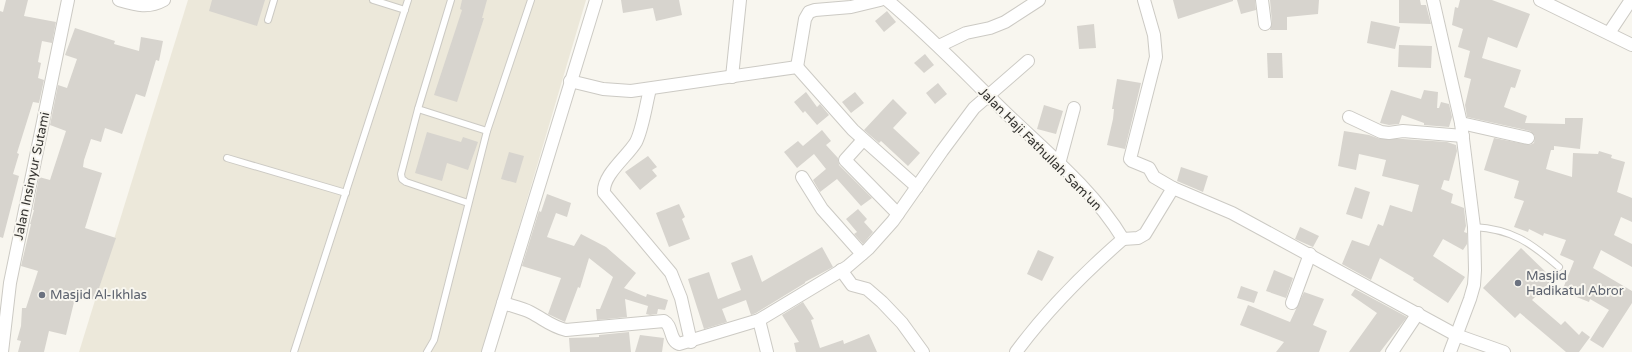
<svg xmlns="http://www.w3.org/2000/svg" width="1632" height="352" viewBox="0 0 1632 352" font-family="'Varela Round',sans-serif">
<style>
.built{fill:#ece8da}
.building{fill:#d7d4ce}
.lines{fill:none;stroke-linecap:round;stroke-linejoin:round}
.service-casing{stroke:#cccac4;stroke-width:8}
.minor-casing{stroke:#cccac4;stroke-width:14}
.service{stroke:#fff;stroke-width:6}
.minor{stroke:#fff;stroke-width:12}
.worship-dot{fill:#6b7280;stroke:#f8f6ef;stroke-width:1.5}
.labels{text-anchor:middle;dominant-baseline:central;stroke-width:4;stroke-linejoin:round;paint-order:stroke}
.street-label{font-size:13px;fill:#363532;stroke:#f8f6ef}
.worship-label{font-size:13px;fill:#5b616d;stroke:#f8f6ef;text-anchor:start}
</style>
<rect width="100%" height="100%" fill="#f8f6ef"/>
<!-- built -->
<polygon class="built" points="188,0 586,0 482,352 79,352"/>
<!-- building -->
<g class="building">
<polygon points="6,0 28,0 24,16 56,22 52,43 42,41 38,62 41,63 38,78 44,80 39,103 33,102 17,153 19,154 13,174 19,176 3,238 0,237 0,11 3,12"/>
<polygon points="212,0 265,0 257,26 209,11"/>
<polygon points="462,0 487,0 482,18 484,18 457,102 434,95 462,10 460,9"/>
<polygon points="621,0 679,0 682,15 656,21 653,8 623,13"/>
<polygon points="1173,0 1233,0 1233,1 1178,19"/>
<polygon points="1237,0 1255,0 1256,10 1241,14"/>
<polygon points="1270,0 1319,0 1318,14 1287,17 1287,30 1270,30 1272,23"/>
<polygon points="1399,0 1420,0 1421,5 1426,5 1431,24 1399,23"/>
<polygon points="1460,0 1492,0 1530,14 1517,48 1488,37 1482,58 1521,70 1515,88 1511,87 1504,107 1527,116 1525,123 1565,124 1565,118 1583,118 1580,149 1554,146 1554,150 1551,150 1546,169 1572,177 1573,153 1598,154 1599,151 1612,155 1611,158 1625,162 1617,192 1632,198 1632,222 1621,217 1614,235 1632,244 1632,267 1601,250 1593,268 1632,291 1632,303 1603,348 1590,340 1609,310 1590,299 1589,302 1562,291 1574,261 1560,255 1566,240 1544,233 1543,236 1529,229 1528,232 1514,227 1524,201 1514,198 1519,181 1484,170 1494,138 1530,145 1534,143 1535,136 1530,131 1467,117 1465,105 1471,79 1464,77 1470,51 1458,47 1463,29 1452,25 1455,7 1458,8"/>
<polygon points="887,11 896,22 884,32 875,21"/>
<polygon points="1371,21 1400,27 1395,49 1367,43"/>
<polygon points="1094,24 1096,48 1079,49 1077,26"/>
<polygon points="75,28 115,41 114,44 139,51 141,37 163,41 159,61 156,60 145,97 136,94 122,134 105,128 101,142 91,139 84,160 83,167 102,173 85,228 116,238 95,300 76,294 66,335 49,331 44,352 18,352 21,341 17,340 21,326 22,308 26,308 38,271 21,266 31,224 30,224 34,210 33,210 39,177 50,180 66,131 50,125 58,85 67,88 77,59 65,55"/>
<polygon points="1399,45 1432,46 1431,68 1398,67"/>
<polygon points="1267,53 1282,53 1283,78 1268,78"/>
<polygon points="925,54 934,65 924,73 914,63"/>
<polygon points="1117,79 1141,83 1125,149 1107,145 1113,119 1114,109 1112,109"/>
<polygon points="938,83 947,94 935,104 926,93"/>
<polygon points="1391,90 1421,99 1424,90 1438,92 1437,108 1439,108 1441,102 1449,104 1452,117 1449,127 1424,125 1424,123 1402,115 1399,124 1389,125 1380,123"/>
<polygon points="806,92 817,107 820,104 829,115 817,125 805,111 803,113 794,102"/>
<polygon points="855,92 864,103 851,113 842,102"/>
<polygon points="893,99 907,113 893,128 920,153 908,166 881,141 879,143 864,130"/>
<polygon points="1044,105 1063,111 1056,134 1037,129"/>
<polygon points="822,130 831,141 826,145 838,158 839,165 872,198 861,206 837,179 820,192 813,180 826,169 814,154 797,168 784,152 798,141 803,146"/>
<polygon points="1344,131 1369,135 1380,139 1403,139 1447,142 1456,145 1457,151 1449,181 1444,180 1441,189 1453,194 1451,203 1464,208 1466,226 1464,232 1467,233 1467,244 1463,250 1443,239 1433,256 1465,277 1448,303 1413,280 1414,278 1380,258 1371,280 1342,264 1352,240 1369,246 1378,224 1383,226 1390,205 1412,212 1419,185 1382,176 1386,160 1359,154 1356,170 1338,166"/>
<polygon points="427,132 461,142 463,137 478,142 468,170 447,163 442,181 415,173"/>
<polygon points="509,152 524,156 516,183 501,179"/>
<polygon points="648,156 657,167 652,170 657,176 640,190 625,172"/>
<polygon points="1181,167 1208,176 1203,192 1177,181"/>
<polygon points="1355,187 1370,192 1362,219 1346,214"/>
<polygon points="547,194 571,203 567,217 556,213 547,237 574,246 581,234 606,247 636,273 624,288 646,297 647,294 668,300 665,310 658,309 657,314 650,315 646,314 648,306 625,299 627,317 597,320 596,309 600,309 613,277 589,258 580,288 578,287 565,322 548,314 561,278 522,266 539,211 541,212"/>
<polygon points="679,204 685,217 682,219 690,239 669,247 656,213"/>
<polygon points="858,209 867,219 864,222 873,232 863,244 854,234 857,232 846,219"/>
<polygon points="1300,227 1319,236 1313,247 1295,239"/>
<polygon points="822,247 833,267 805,282 805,283 756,313 751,315 746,300 722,309 727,322 704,329 688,279 709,272 718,299 741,290 731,263 752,255 762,282"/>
<polygon points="1521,248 1553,279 1532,300 1561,325 1565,321 1579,335 1582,331 1590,337 1579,352 1566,352 1520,313 1515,318 1483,288"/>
<polygon points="1038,250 1054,257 1042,281 1027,274"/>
<polygon points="1274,270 1293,278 1286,298 1266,291"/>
<polygon points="1241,286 1258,292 1254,303 1237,298"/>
<polygon points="1355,289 1407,317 1380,352 1349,352 1377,313 1351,295"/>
<polygon points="1304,292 1324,299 1313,325 1327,331 1319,352 1276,352 1284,342 1240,325 1248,305 1290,322"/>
<polygon points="803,302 814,319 811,320 820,348 843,340 844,344 869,334 877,352 796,352 794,343 799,342 782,315"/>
<polygon points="629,332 631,352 570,352 569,338 599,337 599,335"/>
<polygon points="640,335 664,338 662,352 635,352"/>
</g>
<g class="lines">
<defs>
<g id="service">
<polyline points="373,0 405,10"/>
<polyline points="451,0 418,109 487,131 531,0"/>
<polyline points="268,20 274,0"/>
<polyline points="418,109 401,174 402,179 406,182 468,203"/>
<polyline points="227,158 346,193"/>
<path d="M1474 227C1512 229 1531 243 1559 267"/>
<polyline points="294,352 408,0"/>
<polyline points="427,352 434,340 487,131"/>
</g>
<g id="minor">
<path d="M119 0C136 5 148 9 164 0"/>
<path d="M887 0C930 36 968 76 1008 115 1048 153 1094 191 1123 239 1084 273 1047 310 1016 352"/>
<polyline points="1144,0 1154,35 1156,57 1130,159 1132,161 1149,168 1154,177 1173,188"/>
<polyline points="1262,0 1265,24"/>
<polyline points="1433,0 1461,123 1474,227 1475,270 1474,285 1470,299 1450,352"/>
<polyline points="1540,0 1632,45"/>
<polyline points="1609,33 1631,0"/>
<polyline points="939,46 966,33 990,28 1005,22 1039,0"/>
<polyline points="797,67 805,19 809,12 815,10 851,7 880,0"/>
<polyline points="732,77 740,0"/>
<polyline points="570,81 603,89 631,91 797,67 853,130 917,187"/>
<path d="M650 89C646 104 643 128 636 142 628 156 602 175 604 193L671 273 681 298 691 342"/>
<polyline points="1349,117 1381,132 1389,133 1403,131 1463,136"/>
<polyline points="1461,123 1528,138"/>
<polyline points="863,140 845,160 898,214"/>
<polyline points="1059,164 1074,108"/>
<polyline points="802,177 822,209 862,254"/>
<polyline points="1123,239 1138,238 1145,234 1173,188 1232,213 1456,335 1504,352"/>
<polyline points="841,270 852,285 867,289 882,302 902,323 923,352"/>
<path d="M503 303C512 306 522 308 530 312 544 319 550 326 566 330L664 321C673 326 669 340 679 344L759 320 847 267 868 249 893 221 942 151 974 108 1028 61"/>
<polyline points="1292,303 1310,254"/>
<polyline points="759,320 767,352"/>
<polyline points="2,352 10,283 68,0"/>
<polyline points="488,352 596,0"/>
<polyline points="1392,352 1418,313"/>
</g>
</defs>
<!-- service casing -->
<use href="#service" class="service-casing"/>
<!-- minor casing -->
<use href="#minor" class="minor-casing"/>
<!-- service -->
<use href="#service" class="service"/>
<!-- minor -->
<use href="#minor" class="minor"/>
</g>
<!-- markers -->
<g class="worship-dot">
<circle cx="1518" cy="283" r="4"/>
<circle cx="42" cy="295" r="4"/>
</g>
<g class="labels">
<!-- street labels -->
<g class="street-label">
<text transform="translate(1040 149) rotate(45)">Jalan Haji Fathullah Sam'un</text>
<text transform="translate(32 176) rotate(-78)">Jalan Insinyur Sutami</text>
</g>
<!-- worship labels -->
<g class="worship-label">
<text x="1526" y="276">Masjid<tspan x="1526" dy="15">Hadikatul Abror</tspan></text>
<text x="50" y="295">Masjid Al-Ikhlas</text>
</g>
</g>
</svg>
